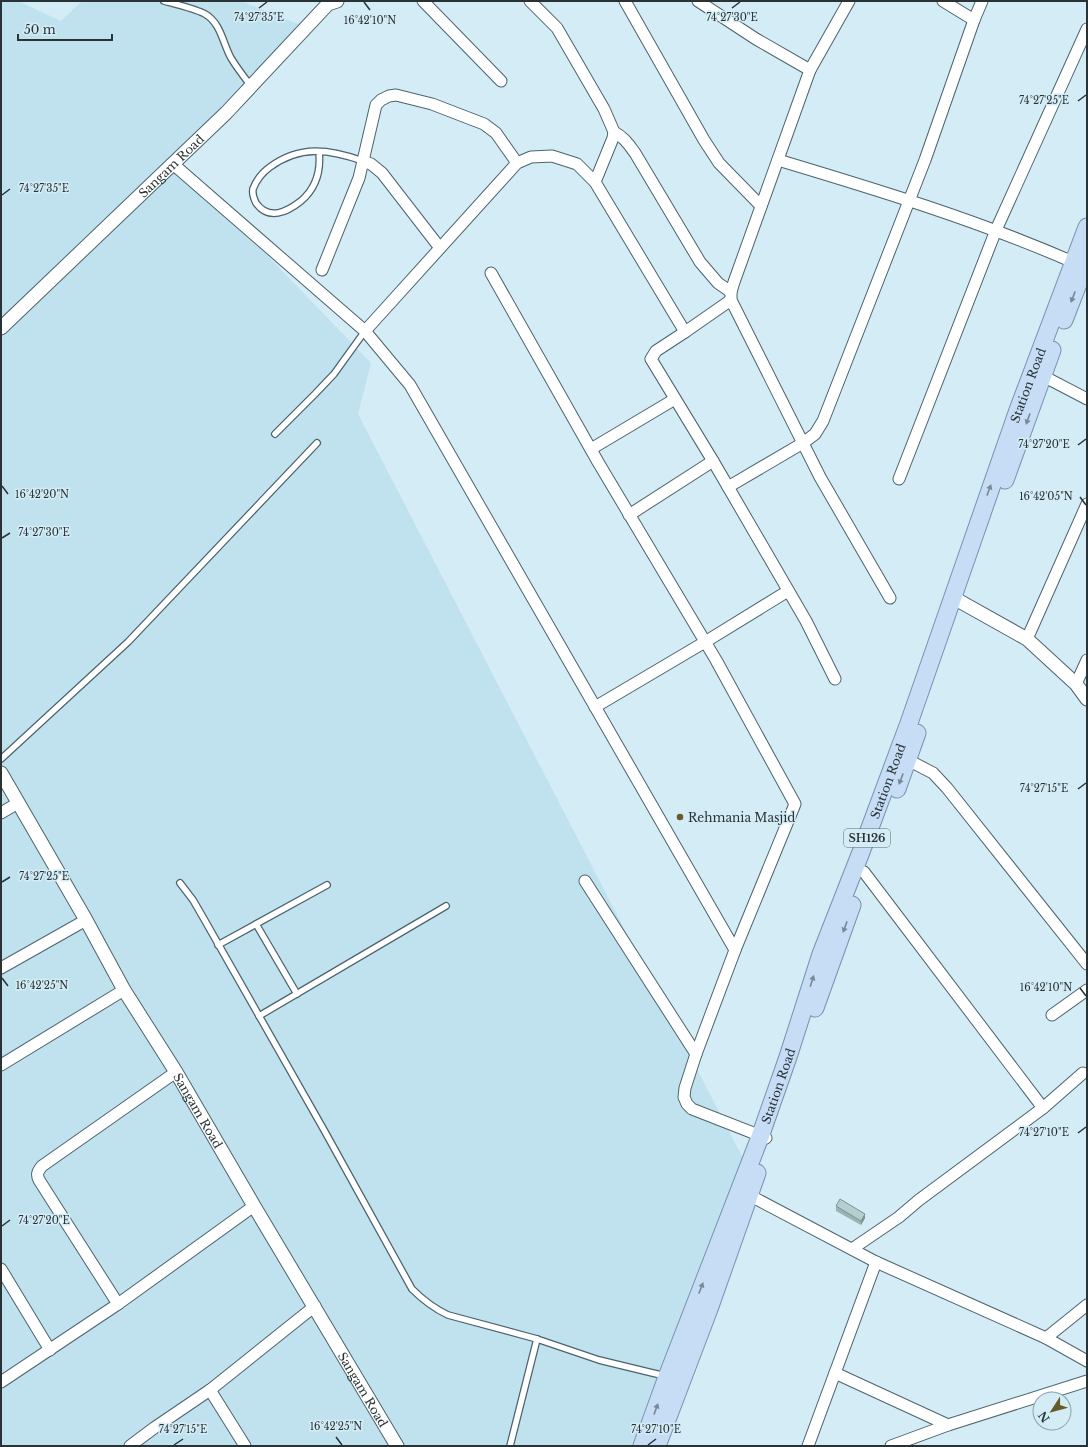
<svg xmlns="http://www.w3.org/2000/svg" width="1088" height="1447" viewBox="0 0 1088 1447" font-family="'Libre Baskerville',serif">
<style>
.built{fill:#c0e2ef}
.lines{fill:none;stroke-linecap:round;stroke-linejoin:round}
.service-casing{stroke:#4d636c;stroke-width:8}
.minor-casing{stroke:#4d636c;stroke-width:13}
.tertiary-casing{stroke:#4d636c;stroke-width:15}
.primary-casing{stroke:#7693ae;stroke-width:19}
.service{stroke:#fff;stroke-width:5.5}
.minor{stroke:#fff;stroke-width:11}
.tertiary{stroke:#fff;stroke-width:13}
.primary{stroke:#c6ddf5;stroke-width:17}
.wall{fill:#9ab2b3}
.shaded-wall{fill:#7d9192}
.building{fill:#b3cfd0;stroke:#7d9192}
.oneway{fill:#788896}
.ticks{fill:none;stroke:#293336;stroke-width:1.5}
.poi-dot{fill:#675b28;stroke:#d3ecf6;stroke-width:1.5}
.labels{text-anchor:middle;dominant-baseline:central;stroke-width:3;stroke-linejoin:round;paint-order:stroke}
.shield{fill:#d3ecf6;stroke:#5c6a70;stroke-width:1}
.shield-label{font-size:11px;font-weight:bold;fill:#293336}
.street-label{font-size:12px;fill:#293336;stroke:#d3ecf6}
.poi-label{font-size:12px;fill:#293336;stroke:#d3ecf6;text-anchor:start}
.ticks-label{font-size:10px;text-anchor:middle;fill:#293336;stroke:#d3ecf6;stroke-width:3;stroke-linejoin:round;paint-order:stroke}
</style>
<rect width="100%" height="100%" fill="#d3ecf6"/>
<!-- built -->
<polygon class="built" points="1,1 18,1 61,21 82,1 241,1 308,28 178,163 371,363 358,414 744,1160 634,1446 1,1446"/>
<g class="lines">
<defs>
<g id="service">
<path d="M164 1C175 4 196 9 205 14 221 23 223 44 231 58 237 68 244 77 251 86"/>
<path d="M319 152C321 171 316 188 301 201 287 212 269 221 256 203 254 199 252 194 253 189 256 181 263 172 270 167 300 145 329 149 363 161"/>
<polyline points="275,434 315,394 334,374 365,331"/>
<polyline points="1,759 128,642 317,443"/>
<path d="M180 883 193 900 204 919 324 1130 412 1289C423 1300 433 1308 448 1315L537 1339 599 1360 665 1376"/>
<polyline points="256,924 297,994"/>
<polyline points="218,945 327,885"/>
<polyline points="259,1016 446,906"/>
<polyline points="510,1446 537,1339"/>
</g>
<g id="minor">
<polyline points="423,1 501,81"/>
<polyline points="530,1 557,28 604,109 611,125 614,132 613,138 595,182 685,332 656,351 651,359 713,461 806,621 835,679"/>
<polyline points="625,1 704,140 719,163 761,206"/>
<polyline points="698,1 756,39 810,70 734,282 731,292 731,300 820,477 890,598"/>
<polyline points="943,1 974,20"/>
<polyline points="810,70 849,1"/>
<path d="M614 132C624 137 629 145 635 153L700 262 718 283 731 292"/>
<path d="M778 160C878 190 977 220 1073 262"/>
<polyline points="363,161 371,164 382,173 440,248"/>
<polyline points="173,164 365,331 410,385 735,950"/>
<polyline points="322,270 359,178 376,105 381,100 389,96 396,95 432,104 484,124 496,133 517,163"/>
<polyline points="491,273 598,462 716,660 795,804 735,950 696,1054 685,1088 684,1097 687,1104 692,1109 766,1138"/>
<polyline points="365,331 517,163 531,157 552,156 577,164 595,182"/>
<polyline points="685,332 731,300"/>
<polyline points="1043,376 1087,399"/>
<polyline points="591,449 675,399"/>
<polyline points="899,479 996,230 1087,29"/>
<polyline points="728,487 803,443 815,434 823,421 925,160 974,20 982,1"/>
<polyline points="629,515 713,461"/>
<polyline points="1027,639 1087,504"/>
<polyline points="1076,684 1087,660"/>
<polyline points="595,707 705,642 788,591"/>
<polyline points="908,760 933,773 947,788 1087,964"/>
<polyline points="1,813 18,803"/>
<polyline points="864,872 1043,1108"/>
<polyline points="585,881 696,1054"/>
<polyline points="1,968 86,920"/>
<polyline points="1052,1015 1087,990"/>
<polyline points="1,1065 124,990"/>
<polyline points="745,1193 876,1262 1046,1338 1087,1361"/>
<polyline points="852,1249 899,1217 919,1200 1043,1108 1083,1073"/>
<polyline points="1,1269 50,1350"/>
<path d="M118 1304 39 1180C36 1174 38 1171 42 1166L176 1072"/>
<polyline points="1046,1338 1087,1305"/>
<polyline points="835,1373 948,1425"/>
<polyline points="1,1382 118,1304 254,1206"/>
<polyline points="210,1390 245,1446"/>
<polyline points="130,1446 154,1428 210,1390 315,1306"/>
<polyline points="808,1446 876,1262"/>
<polyline points="891,1446 948,1425 1087,1381"/>
</g>
<g id="tertiary">
<path id="s1" d="M1 328 226 113 328 4 337 1"/>
<polyline points="952,597 1027,639 1076,684 1087,699"/>
<path id="s2" d="M1 773 86 920 124 990 176 1072 254 1206 397 1446"/>
</g>
<g id="primary">
<polyline points="1064,320 1087,261"/>
<polyline points="1005,480 1052,350"/>
<polyline points="897,789 917,733"/>
<polyline points="815,1008 852,905"/>
<path id="s3" d="M642 1446 667 1377 760 1137 788 1057 821 954 861 852 909 723 1018 410 1087 227"/>
<polyline points="657,1446 709,1309 757,1173"/>
</g>
</defs>
<!-- service casing -->
<use href="#service" class="service-casing"/>
<!-- minor casing -->
<use href="#minor" class="minor-casing"/>
<!-- tertiary casing -->
<use href="#tertiary" class="tertiary-casing"/>
<!-- primary casing -->
<use href="#primary" class="primary-casing"/>
<!-- service -->
<use href="#service" class="service"/>
<!-- minor -->
<use href="#minor" class="minor"/>
<!-- tertiary -->
<use href="#tertiary" class="tertiary"/>
<!-- primary -->
<use href="#primary" class="primary"/>
</g>
<!-- wall -->
<polygon class="wall" points="836,1206 865,1218 861,1225 836,1211"/>
<!-- shaded-wall -->
<polygon class="shaded-wall" points="865,1214 865,1218 861,1225 861,1221"/>
<!-- building -->
<polygon class="building" points="840,1199 865,1214 861,1221 836,1206"/>
<!-- one-way arrows -->
<defs><path id="oneway-solid" d="M-6-.8H1V-3.2L6.5 0L1 3.2V.8H-6Z"/></defs>
<g class="oneway">
<use href="#oneway-solid" transform="translate(1073 297) rotate(111)"/>
<use href="#oneway-solid" transform="translate(1028 419) rotate(110)"/>
<use href="#oneway-solid" transform="translate(989 490) rotate(-70)"/>
<use href="#oneway-solid" transform="translate(901 779) rotate(111)"/>
<use href="#oneway-solid" transform="translate(845 927) rotate(110)"/>
<use href="#oneway-solid" transform="translate(812 981) rotate(-72)"/>
<use href="#oneway-solid" transform="translate(701 1288) rotate(-69)"/>
<use href="#oneway-solid" transform="translate(656 1409) rotate(-70)"/>
</g>
<!-- ticks -->
<path class="ticks" d="M364 2 370 10M259 8 267 2M732 8 740 2M1078 101 1086 95M2 195 10 189M1078 445 1086 439M2 486 8 494M1080 497 1086 505M2 538 10 533M1078 789 1086 783M2 882 10 877M2 978 8 986M1080 988 1086 996M1078 1133 1086 1127M2 1226 10 1220M336 1437 342 1445M174 1445 183 1439M648 1445 656 1439"/>
<!-- markers -->
<circle class="poi-dot" cx="680" cy="817" r="4"/>
<g class="labels">
<!-- shield labels -->
<rect class="shield" x="844" y="829" width="46" height="18" rx="3"/>
<g class="shield-label">
<text x="867" y="838">SH126</text>
</g>
<!-- street labels -->
<g class="street-label">
<text stroke="none"><textPath href="#s1" startOffset="235">Sangam Road</textPath></text>
<text stroke="none"><textPath href="#s3" startOffset="1129">Station Road</textPath></text>
<text stroke="none"><textPath href="#s3" startOffset="709">Station Road</textPath></text>
<text stroke="none"><textPath href="#s3" startOffset="385">Station Road</textPath></text>
<text stroke="none"><textPath href="#s2" startOffset="391">Sangam Road</textPath></text>
<text stroke="none"><textPath href="#s2" startOffset="715">Sangam Road</textPath></text>
</g>
<!-- poi labels -->
<g class="poi-label">
<text x="688" y="817">Rehmania Masjid</text>
</g>
</g>
<g class="ticks-label">
<text x="259" y="21">74°27'35"E</text>
<text x="732" y="21">74°27'30"E</text>
<text x="370" y="24">16°42'10"N</text>
<text x="1044" y="104">74°27'25"E</text>
<text x="44" y="192">74°27'35"E</text>
<text x="1044" y="448">74°27'20"E</text>
<text x="42" y="498">16°42'20"N</text>
<text x="1046" y="500">16°42'05"N</text>
<text x="44" y="536">74°27'30"E</text>
<text x="1044" y="792">74°27'15"E</text>
<text x="44" y="880">74°27'25"E</text>
<text x="42" y="989">16°42'25"N</text>
<text x="1046" y="991">16°42'10"N</text>
<text x="1044" y="1136">74°27'10"E</text>
<text x="44" y="1224">74°27'20"E</text>
<text x="336" y="1430">16°42'25"N</text>
<text x="183" y="1433">74°27'15"E</text>
<text x="656" y="1433">74°27'10"E</text>
</g>
<!-- border -->
<rect width="1088" height="1447" fill="none" stroke="#293336" stroke-width="4"/>
<!-- north arrow -->
<g transform="translate(1052 1411) rotate(234)"><circle r="19" fill="#d3ecf6" stroke="#8fa2a9"/>
<path d="M0-3L7 15L0 10L-7 15Z" fill="#675b28"/>
<text y="-6" font-size="11" font-weight="bold" text-anchor="middle" fill="#293336">N</text>
</g>
<!-- scale -->
<path d="M18 34v6h94v-6" fill="none" stroke="#293336" stroke-width="2"/>
<text x="24" y="34" font-size="12" fill="#293336" stroke="#d3ecf6" stroke-width="3" paint-order="stroke">50 m</text>
</svg>
